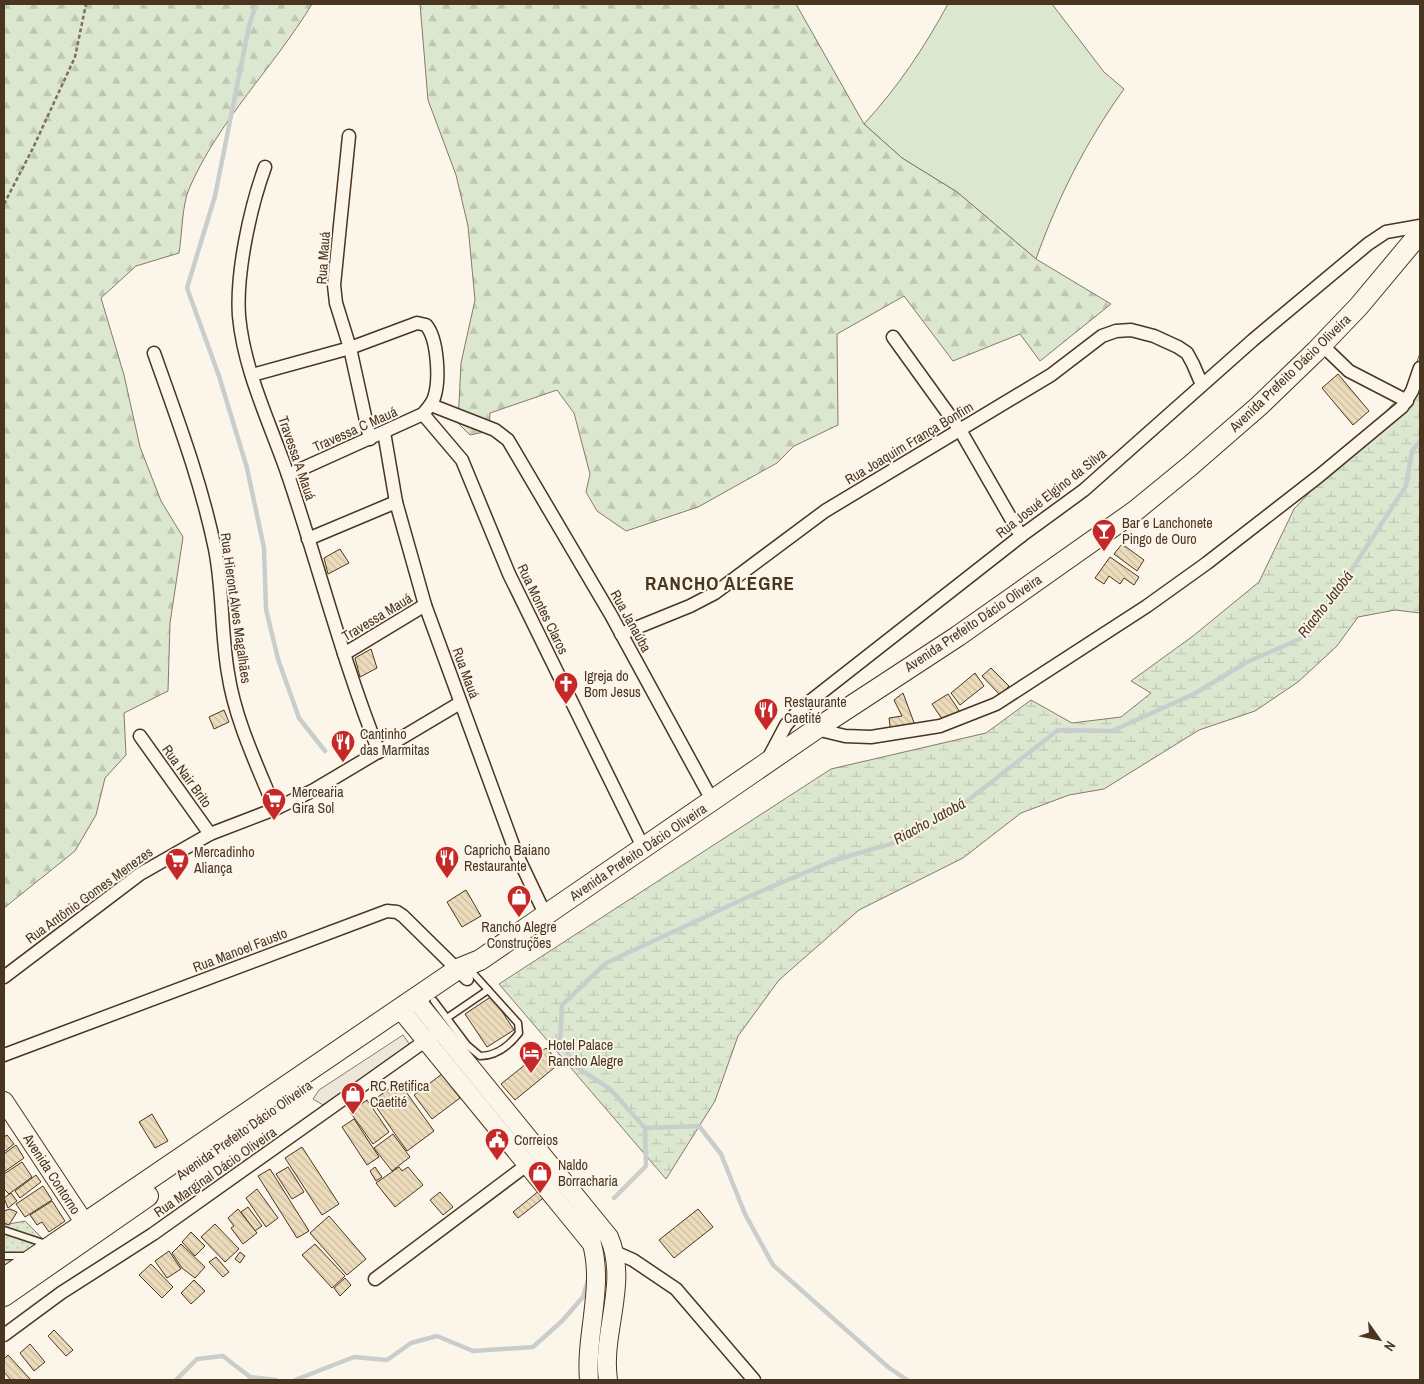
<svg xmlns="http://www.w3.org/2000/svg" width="1424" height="1384" viewBox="0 0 1424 1384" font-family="'Archivo Narrow',sans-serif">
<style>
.grass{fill:#dce7d0;stroke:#887966}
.forest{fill:url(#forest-firs);stroke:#887966}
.wetland{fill:url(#wetland-marsh);stroke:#887966}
.park{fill:url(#park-dots);stroke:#887966}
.parking{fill:#ede7d9;stroke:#887966}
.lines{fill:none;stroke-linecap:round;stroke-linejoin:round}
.stream{stroke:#c9cecd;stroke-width:4.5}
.building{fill:url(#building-back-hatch);stroke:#4a3520}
.lane-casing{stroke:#4a3520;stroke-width:9}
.street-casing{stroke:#4a3520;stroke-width:15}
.secondary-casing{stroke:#4a3520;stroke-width:20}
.primary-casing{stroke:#4a3520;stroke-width:22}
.path{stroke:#7f6f5c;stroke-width:2.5;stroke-dasharray:4 2.5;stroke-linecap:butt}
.lane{stroke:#fbf6e9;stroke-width:6}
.street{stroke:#fbf6e9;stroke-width:12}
.secondary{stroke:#fbf6e9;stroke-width:18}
.primary{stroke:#fbf6e9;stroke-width:20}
.labels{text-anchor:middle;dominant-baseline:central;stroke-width:4;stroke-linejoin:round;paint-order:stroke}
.street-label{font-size:14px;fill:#4a3520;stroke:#fbf6e9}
.poi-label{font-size:14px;fill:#4a3520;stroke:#fbf6e9;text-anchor:start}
.water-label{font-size:15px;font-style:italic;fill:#4a3520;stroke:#fbf6e9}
.district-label{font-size:19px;font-weight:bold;letter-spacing:1px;fill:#4a3520;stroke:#fbf6e9}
</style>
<defs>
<pattern id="forest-firs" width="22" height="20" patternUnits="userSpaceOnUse" patternTransform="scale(1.25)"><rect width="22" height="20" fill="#dce7d0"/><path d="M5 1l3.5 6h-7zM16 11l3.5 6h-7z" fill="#bec7b2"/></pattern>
<pattern id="wetland-marsh" width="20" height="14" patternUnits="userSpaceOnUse" patternTransform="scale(1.25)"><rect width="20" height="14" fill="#dce7d0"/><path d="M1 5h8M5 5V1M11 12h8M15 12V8" fill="none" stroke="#bec7b2"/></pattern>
<pattern id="park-dots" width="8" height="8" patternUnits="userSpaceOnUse" patternTransform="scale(1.25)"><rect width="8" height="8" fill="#dce7d0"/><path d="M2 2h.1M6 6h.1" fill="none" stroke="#bec7b2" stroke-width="1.8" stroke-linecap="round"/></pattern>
<pattern id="building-back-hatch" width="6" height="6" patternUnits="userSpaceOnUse" patternTransform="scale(1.25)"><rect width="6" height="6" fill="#ecdcbc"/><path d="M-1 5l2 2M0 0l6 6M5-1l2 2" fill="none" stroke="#ccbda1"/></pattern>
</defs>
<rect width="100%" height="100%" fill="#fbf6e9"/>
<!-- grass -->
<path class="grass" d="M948 4H1052L1104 72 1124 89C1086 142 1058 197 1036 259L957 192 902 158 864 124C898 87 924 48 948 4Z"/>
<!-- forest -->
<g class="forest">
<path d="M4 4H312C274 67 218 121 189 189 182 205 182 235 179 253L136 266 101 298 124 375 140 447 161 501 183 537 170 623 168 691 124 713 126 755 105 778 96 815 75 851 4 908Z"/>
<polygon points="420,4 796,4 864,124 902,158 957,192 1036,259 1111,304 1040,361 1020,334 953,361 904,296 837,334 838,425 794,446 777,463 698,507 626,531 597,511 586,492 590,474 574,413 557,390 490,413 489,431 470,435 458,423 461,363 475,300 468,226 456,175 428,100"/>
</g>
<!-- wetland -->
<polygon class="wetland" points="1420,353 1420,613 1395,610 1358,617 1337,646 1298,682 1255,711 1199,730 1104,789 1069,795 1021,813 963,858 859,910 779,980 738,1036 715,1101 666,1179 499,984 831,769 986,733 1031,700 1072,723 1121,717 1151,693 1131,681 1193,636 1259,582 1294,509 1407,389"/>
<!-- park -->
<polygon class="park" points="25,1221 44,1240 4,1268 4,1225"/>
<!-- parking -->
<polygon class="parking" points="403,1035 410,1045 323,1105 313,1099 319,1090"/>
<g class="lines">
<!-- stream -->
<g class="stream">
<polyline points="256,4 249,26 215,196 187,288 219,376 247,468 264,548 266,609 278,659 299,718 325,751"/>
<polyline points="645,1128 699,1126 721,1154 745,1214 773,1265 888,1367 907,1380"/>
<polyline points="614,1198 646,1166 645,1128 610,1089 578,1068 560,1043 562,1005 606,963 750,896 835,860 901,841 962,805 1058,730 1112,731 1194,694 1247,662 1300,639 1336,594 1406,486 1412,451 1420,441"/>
<polyline points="176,1380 197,1359 223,1356 250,1377 276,1380"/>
<polyline points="295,1380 354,1357 387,1360 411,1343 437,1336 473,1351 533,1347 562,1321 583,1297 588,1280"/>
</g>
</g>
<!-- building -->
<g class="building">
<polygon points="1338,374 1369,411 1353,425 1322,388"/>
<polygon points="1122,544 1144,560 1137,571 1114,554"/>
<polygon points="340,549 349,563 328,574 324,558"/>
<polygon points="1110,557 1139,577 1134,585 1124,578 1120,584 1109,576 1104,584 1095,578"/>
<polygon points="371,649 377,668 360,677 355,658"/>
<polygon points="991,668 1009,686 1000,695 982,676"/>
<polygon points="975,673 984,686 960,705 951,693"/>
<polygon points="903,693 916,728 891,733 889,718 902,716 894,700"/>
<polygon points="948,694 960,712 944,722 932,704"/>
<polygon points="224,710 229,722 214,729 209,717"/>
<polygon points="466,890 481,916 462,927 447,902"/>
<polygon points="492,996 514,1030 487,1047 465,1014"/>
<polygon points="546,1048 560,1063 515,1100 501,1084"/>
<polygon points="442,1074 460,1098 432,1119 414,1095"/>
<polygon points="399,1082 434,1131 407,1151 372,1101"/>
<polygon points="367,1100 389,1132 373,1144 350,1112"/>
<polygon points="152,1114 168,1141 155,1148 139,1122"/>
<polygon points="354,1119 379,1157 367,1165 342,1127"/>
<polygon points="393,1134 410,1157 392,1171 374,1148"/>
<polygon points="7,1135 14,1144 4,1152 4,1137"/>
<polygon points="16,1145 24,1158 4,1172 4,1154"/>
<polygon points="302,1147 339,1204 322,1215 285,1158"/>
<polygon points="22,1162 32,1177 9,1194 4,1189 4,1174"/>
<polygon points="288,1167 304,1192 292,1199 276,1174"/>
<polygon points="375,1167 382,1177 376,1181 370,1171"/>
<polygon points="399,1167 402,1171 408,1167 423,1185 395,1207 376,1183"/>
<polygon points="270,1169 309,1231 297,1238 258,1176"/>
<polygon points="36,1175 41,1182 20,1198 15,1191"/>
<polygon points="43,1186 52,1200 25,1217 16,1204"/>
<polygon points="257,1189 278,1218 266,1227 246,1198"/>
<polygon points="540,1190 546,1196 518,1218 513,1212"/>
<polygon points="440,1192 453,1207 443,1215 430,1200"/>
<polygon points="11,1193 17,1201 8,1208 4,1198"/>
<polygon points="52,1201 65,1221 49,1232 42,1222 37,1225 30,1215"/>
<polygon points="248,1207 262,1226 255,1231 241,1212"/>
<polygon points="10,1209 17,1212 9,1225 4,1223 4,1211"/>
<polygon points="238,1209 257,1233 243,1244 231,1228 234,1226 228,1218"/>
<polygon points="698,1209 713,1227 674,1258 659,1240"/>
<polygon points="329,1216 366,1259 347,1275 310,1233"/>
<polygon points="215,1224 239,1249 225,1262 201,1237"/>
<polygon points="191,1232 205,1246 195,1256 182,1242"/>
<polygon points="181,1244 205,1267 195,1278 182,1268 172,1253"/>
<polygon points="315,1244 345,1276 332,1288 302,1255"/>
<polygon points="169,1251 181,1269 167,1278 155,1261"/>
<polygon points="240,1252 245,1256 240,1263 235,1259"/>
<polygon points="216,1257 229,1272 223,1277 209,1262"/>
<polygon points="151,1264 173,1287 162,1298 139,1275"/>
<polygon points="345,1278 351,1285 340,1296 334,1288"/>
<polygon points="194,1280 205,1291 191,1304 181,1293"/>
<polygon points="54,1330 73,1350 66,1356 48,1336"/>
<polygon points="30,1344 45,1362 34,1371 20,1353"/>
<polygon points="8,1355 30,1379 29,1380 11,1380 4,1372 4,1359"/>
</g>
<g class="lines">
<defs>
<g id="lane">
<path d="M434 1001 467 1045 480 1056C497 1056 509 1046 519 1033L518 1023 472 972"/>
<polyline points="447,1018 488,990"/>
<polyline points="4,1230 46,1244"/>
<polyline points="4,1256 27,1256"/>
</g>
<g id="street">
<polyline points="349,136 334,285 336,303 350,348 370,439"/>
<path d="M265 167C250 208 236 273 239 316 244 371 270 423 288 475 319 567 343 662 379 752"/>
<polyline points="893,337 960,430 1021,536"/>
<polyline points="1322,345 1349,371 1407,401"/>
<path d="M154 353C177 418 201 481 215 549 223 589 221 632 228 673 235 720 257 765 275 809"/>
<path d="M252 375 350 348 417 323 426 325C438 339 440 381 434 398 432 404 427 409 423 414L288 475"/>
<polyline points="431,405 495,430 508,440 611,615 713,802"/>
<polyline points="423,414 462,460 509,574 644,849"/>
<polyline points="384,432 396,502 425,605 516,853 546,916"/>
<polyline points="308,539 396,502"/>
<polyline points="621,634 690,606 715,593 825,511 1051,375 1102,336 1116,331 1131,330 1154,336 1178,347 1187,353 1193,364 1202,385"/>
<polyline points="344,654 425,605"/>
<polyline points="816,729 845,736 871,737 940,726 996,704 1147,606 1207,563 1319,476 1402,407 1412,391 1420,368"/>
<polyline points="140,736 210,834"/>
<polyline points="767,761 786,725 799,710 1021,536 1084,490 1253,340 1368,244 1386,232 1420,226"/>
<polyline points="4,977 140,874 210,834 275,809 314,790 460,703"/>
<polyline points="4,1055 387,911 397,912 403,916 467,979"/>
<polyline points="615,1252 633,1260 676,1289 754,1380"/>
<polyline points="375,1279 528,1164"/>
<polyline points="4,1335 61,1293 153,1234 432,1036"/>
</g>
<g id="secondary">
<path d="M415 999 609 1237C629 1283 601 1333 608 1380"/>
<path d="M400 1009 592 1244C604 1288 585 1335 589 1380"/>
<polyline points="4,1101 84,1222"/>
</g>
<g id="primary">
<polyline points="4,1278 458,969 480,960 816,729 958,636 1135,511 1190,466 1259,406 1316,351 1359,306 1420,233"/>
<polyline points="4,1296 148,1196"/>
</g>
</defs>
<!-- lane casing -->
<use href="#lane" class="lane-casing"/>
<!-- street casing -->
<use href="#street" class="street-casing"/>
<!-- secondary casing -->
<use href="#secondary" class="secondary-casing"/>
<!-- primary casing -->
<use href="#primary" class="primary-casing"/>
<!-- path -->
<polyline class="path" points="4,204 33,148 75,57 86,4"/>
<!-- lane -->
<use href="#lane" class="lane"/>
<!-- street -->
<use href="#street" class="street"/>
<!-- secondary -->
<use href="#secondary" class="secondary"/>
<!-- primary -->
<use href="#primary" class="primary"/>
</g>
<!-- icons -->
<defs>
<symbol id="bar-pin" viewBox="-11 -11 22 30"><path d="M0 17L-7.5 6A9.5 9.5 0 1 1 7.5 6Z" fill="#c62828" stroke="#fbf6e9"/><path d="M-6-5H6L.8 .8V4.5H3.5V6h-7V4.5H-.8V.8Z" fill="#fff"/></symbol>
<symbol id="church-pin" viewBox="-11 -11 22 30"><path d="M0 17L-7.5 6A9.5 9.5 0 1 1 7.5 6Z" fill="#c62828" stroke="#fbf6e9"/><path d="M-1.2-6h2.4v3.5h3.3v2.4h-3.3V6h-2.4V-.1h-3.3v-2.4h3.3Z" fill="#fff"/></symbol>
<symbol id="restaurant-pin" viewBox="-11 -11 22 30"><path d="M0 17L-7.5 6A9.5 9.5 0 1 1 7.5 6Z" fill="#c62828" stroke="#fbf6e9"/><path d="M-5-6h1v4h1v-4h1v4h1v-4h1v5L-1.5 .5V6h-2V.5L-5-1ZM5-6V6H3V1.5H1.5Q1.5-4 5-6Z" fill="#fff"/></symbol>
<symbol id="supermarket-pin" viewBox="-11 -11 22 30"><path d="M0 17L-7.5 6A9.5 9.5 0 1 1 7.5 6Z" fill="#c62828" stroke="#fbf6e9"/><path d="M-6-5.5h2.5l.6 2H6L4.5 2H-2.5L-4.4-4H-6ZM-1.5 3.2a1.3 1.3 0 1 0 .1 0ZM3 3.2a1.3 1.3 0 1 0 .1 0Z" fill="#fff"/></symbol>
<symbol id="shop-pin" viewBox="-11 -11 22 30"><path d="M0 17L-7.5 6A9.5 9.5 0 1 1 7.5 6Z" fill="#c62828" stroke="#fbf6e9"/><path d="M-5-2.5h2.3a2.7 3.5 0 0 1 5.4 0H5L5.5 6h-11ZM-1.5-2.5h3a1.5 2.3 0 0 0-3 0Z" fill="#fff"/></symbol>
<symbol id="hotel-pin" viewBox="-11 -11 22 30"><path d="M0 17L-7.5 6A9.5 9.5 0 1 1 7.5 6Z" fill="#c62828" stroke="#fbf6e9"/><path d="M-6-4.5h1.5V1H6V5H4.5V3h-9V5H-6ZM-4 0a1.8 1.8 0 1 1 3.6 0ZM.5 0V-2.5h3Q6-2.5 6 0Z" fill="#fff"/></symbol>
<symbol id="civic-pin" viewBox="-11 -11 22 30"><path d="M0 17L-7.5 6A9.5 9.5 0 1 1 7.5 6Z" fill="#c62828" stroke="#fbf6e9"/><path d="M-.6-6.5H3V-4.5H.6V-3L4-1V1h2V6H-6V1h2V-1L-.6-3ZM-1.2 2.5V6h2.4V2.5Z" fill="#fff"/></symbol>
</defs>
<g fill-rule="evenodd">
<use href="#bar-pin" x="1090" y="517" width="28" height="38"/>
<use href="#church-pin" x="552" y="670" width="28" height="38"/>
<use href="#restaurant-pin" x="752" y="696" width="28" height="38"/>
<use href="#restaurant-pin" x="329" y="728" width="28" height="38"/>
<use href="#supermarket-pin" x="260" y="786" width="28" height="38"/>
<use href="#restaurant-pin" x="433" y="844" width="28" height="38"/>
<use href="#supermarket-pin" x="163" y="846" width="28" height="38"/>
<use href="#shop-pin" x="505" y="883" width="28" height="38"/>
<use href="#hotel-pin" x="517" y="1039" width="28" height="38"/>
<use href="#shop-pin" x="339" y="1080" width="28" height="38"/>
<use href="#civic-pin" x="483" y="1126" width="28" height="38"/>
<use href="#shop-pin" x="526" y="1159" width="28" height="38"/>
</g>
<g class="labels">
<!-- street labels -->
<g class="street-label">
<text transform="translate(323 258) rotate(-86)">Rua Mauá</text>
<text transform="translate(1290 373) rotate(-44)">Avenida Prefeito Dácio Oliveira</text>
<text transform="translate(355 429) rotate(-24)">Travessa C Mauá</text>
<text transform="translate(909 443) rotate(-31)">Rua Joaquim França Bonfim</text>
<text transform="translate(297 458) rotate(71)">Travessa A Mauá</text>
<text transform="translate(1051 493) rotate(-38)">Rua Josué Elgino da Silva</text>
<text transform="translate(236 608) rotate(82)">Rua Hieront Alves Magalhães</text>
<text transform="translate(543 609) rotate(64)">Rua Montes Claros</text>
<text transform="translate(377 617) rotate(-31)">Travessa Mauá</text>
<text transform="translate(631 621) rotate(61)">Rua Janaúba</text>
<text transform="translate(973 623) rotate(-34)">Avenida Prefeito Dácio Oliveira</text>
<text transform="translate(466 673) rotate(70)">Rua Mauá</text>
<text transform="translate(187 776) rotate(54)">Rua Nair Brito</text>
<text transform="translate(638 852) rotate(-34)">Avenida Prefeito Dácio Oliveira</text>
<text transform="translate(89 895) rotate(-36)">Rua Antônio Gomes Menezes</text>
<text transform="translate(240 950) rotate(-21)">Rua Manoel Fausto</text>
<text transform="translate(244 1130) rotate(-35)">Avenida Prefeito Dácio Oliveira</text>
<text transform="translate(215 1172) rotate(-35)">Rua Marginal Dácio Oliveira</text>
<text transform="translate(52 1174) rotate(57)">Avenida Contorno</text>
</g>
<!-- poi labels -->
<g class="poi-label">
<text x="1122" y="523">Bar e Lanchonete<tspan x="1122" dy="16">Pingo de Ouro</tspan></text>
<text x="584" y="676">Igreja do<tspan x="584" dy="16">Bom Jesus</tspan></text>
<text x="784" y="702">Restaurante<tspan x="784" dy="16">Caetité</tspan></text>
<text x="360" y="734">Cantinho<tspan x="360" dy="16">das Marmitas</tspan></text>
<text x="292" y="792">Mercearia<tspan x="292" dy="16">Gira Sol</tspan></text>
<text x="464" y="850">Capricho Baiano<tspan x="464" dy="16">Restaurante</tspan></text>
<text x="194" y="852">Mercadinho<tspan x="194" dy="16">Aliança</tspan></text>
<text x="519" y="927" text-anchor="middle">Rancho Alegre<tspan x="519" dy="16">Construções</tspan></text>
<text x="548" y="1045">Hotel Palace<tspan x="548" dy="16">Rancho Alegre</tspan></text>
<text x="370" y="1086">RC Retifica<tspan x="370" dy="16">Caetité</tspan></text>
<text x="514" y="1140">Correios</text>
<text x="558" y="1165">Naldo<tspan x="558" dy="16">Borracharia</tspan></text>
</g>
<!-- water labels -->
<g class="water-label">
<text transform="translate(1325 604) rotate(-52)">Riacho Jatobá</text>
<text transform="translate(929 821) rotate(-29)">Riacho Jatobá</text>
</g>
<!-- district labels -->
<g class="district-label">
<text x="720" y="583">RANCHO ALEGRE</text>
</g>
</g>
<!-- border -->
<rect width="1424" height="1384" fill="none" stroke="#4a3520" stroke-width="10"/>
<!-- north arrow -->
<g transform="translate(1379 1339) rotate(123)" stroke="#fbf6e9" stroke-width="4" paint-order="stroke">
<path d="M0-4L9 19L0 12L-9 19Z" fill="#4a3520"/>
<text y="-8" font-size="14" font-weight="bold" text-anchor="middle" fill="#4a3520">N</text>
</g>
</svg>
